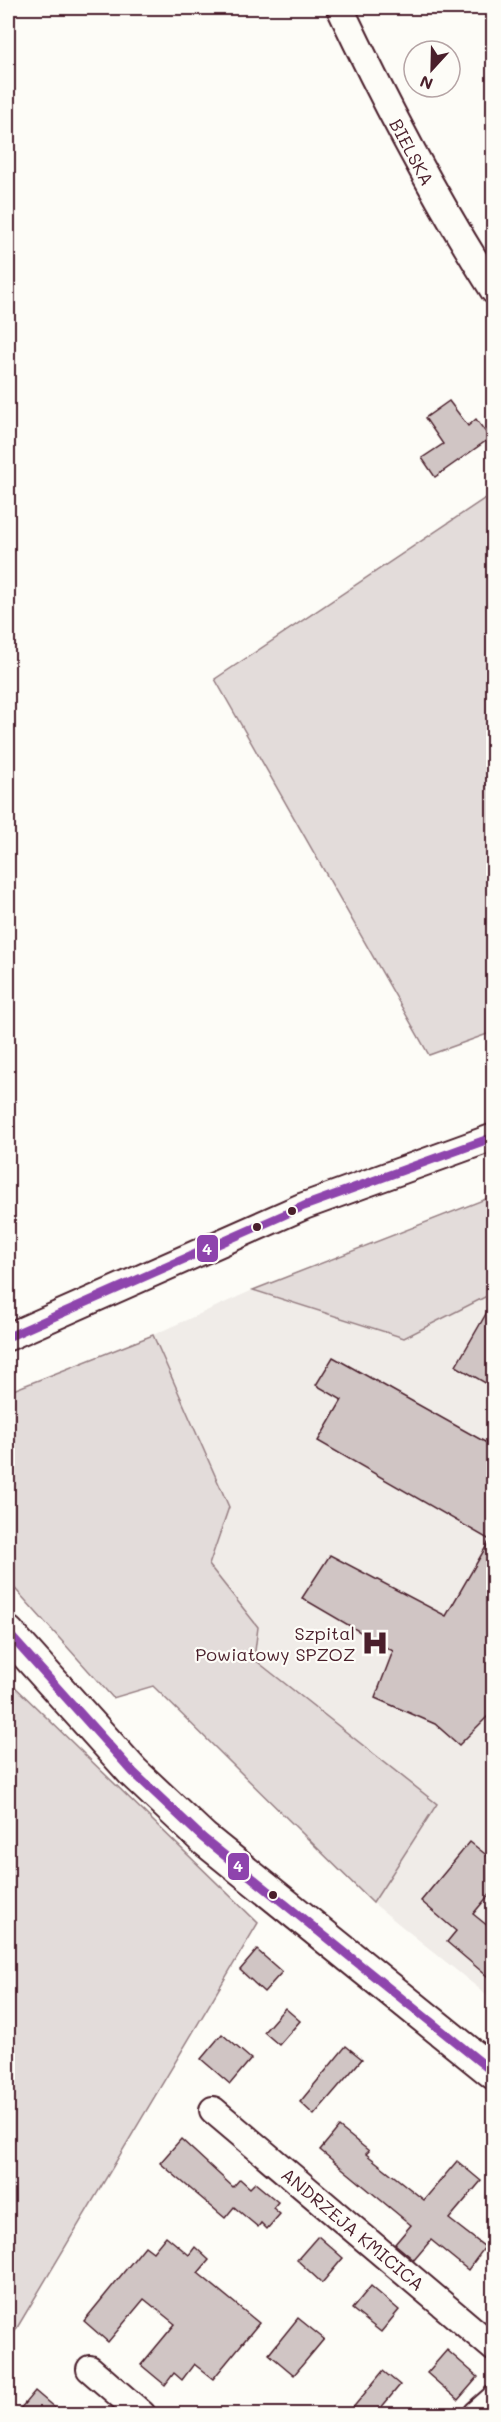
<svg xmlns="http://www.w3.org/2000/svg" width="501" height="2422" viewBox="0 0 501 2422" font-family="Mali,sans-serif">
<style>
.built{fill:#f0ece8}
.green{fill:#e3dcda;stroke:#967e82;stroke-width:1.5}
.building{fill:#d0c5c4;stroke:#4a1f2b;stroke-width:1.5}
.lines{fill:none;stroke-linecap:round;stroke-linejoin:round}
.minor-casing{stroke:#4a1f2b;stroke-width:30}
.tertiary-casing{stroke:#4a1f2b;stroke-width:36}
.minor{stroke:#fdfcf7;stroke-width:26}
.tertiary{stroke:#fdfcf7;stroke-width:32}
.bus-1-casing{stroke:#fdfcf7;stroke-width:14}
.bus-1{stroke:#8e44ad;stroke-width:9}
.bus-dot{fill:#4a1f2b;stroke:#fdfcf7;stroke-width:2}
.labels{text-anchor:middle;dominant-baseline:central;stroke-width:4.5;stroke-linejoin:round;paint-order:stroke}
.street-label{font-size:18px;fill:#4a1f2b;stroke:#fdfcf7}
.poi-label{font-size:18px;fill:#4a1f2b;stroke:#fdfcf7;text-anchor:end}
.line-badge{stroke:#fdfcf7;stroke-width:2}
.badge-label{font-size:16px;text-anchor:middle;font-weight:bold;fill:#fff}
</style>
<rect width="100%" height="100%" fill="#fdfcf7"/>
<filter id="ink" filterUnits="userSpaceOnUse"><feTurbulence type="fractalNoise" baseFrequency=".0167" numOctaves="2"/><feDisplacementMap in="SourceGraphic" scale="12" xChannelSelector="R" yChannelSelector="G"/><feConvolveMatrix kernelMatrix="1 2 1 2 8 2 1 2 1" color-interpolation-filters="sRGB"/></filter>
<g filter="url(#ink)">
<!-- built -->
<polygon class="built" points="253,1290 404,1338 493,1293 493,2000 373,1903 437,1804 254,1659 258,1627 209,1565 229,1507 153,1335"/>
<!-- green -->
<g class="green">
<polygon points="493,493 493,1032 429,1055 215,679"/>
<polygon points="493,1196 493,1293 404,1338 253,1290"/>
<polygon points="153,1335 229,1507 209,1565 258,1627 254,1659 437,1804 373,1903 153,1686 113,1698 8,1581 8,1392"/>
<polygon points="8,1680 258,1923 8,2343"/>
</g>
<!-- building -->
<g class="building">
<polygon points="449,401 468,426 476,419 490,438 435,477 422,458 443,444 425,418"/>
<polygon points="494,1300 494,1388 456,1366"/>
<polygon points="333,1357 494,1447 494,1710 459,1745 435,1724 375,1698 393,1651 302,1598 330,1555 446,1616 490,1540 318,1441 342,1400 316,1385"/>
<polygon points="470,1842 494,1861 494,1889 473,1914 494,1931 494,1982 447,1942 456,1931 421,1901"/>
<polygon points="257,1950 282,1972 264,1992 240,1970"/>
<polygon points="285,2008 300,2021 279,2045 264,2032"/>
<polygon points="222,2034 251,2059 230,2084 201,2059"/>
<polygon points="346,2046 362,2059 314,2115 300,2102"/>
<polygon points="339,2127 369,2151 366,2154 424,2200 457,2161 481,2181 449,2219 485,2247 468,2270 431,2240 414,2260 395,2244 411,2225 320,2150"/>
<polygon points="181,2139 233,2187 240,2179 250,2188 255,2183 278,2202 273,2208 280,2214 267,2229 261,2223 258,2227 234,2207 225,2218 160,2163"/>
<polygon points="166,2236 189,2255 195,2247 209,2260 198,2273 259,2323 213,2379 194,2364 182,2380 174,2373 165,2385 141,2365 175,2324 144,2299 108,2342 84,2321 145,2246 153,2252"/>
<polygon points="318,2236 343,2258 322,2283 297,2260"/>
<polygon points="371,2286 399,2310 381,2332 352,2309"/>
<polygon points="298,2318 324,2339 294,2375 269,2354"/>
<polygon points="447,2350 478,2377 458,2400 427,2373"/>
<polygon points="383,2371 400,2385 375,2415 347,2415"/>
<polygon points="35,2391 63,2415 15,2415"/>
</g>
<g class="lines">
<defs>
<g id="minor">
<path d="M340 8C386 105 436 200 494 291"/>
<polyline points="8,1337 304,1206 494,1137"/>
<polyline points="213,2110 494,2348"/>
<polyline points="90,2369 142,2414"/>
<polyline points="477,2414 494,2399"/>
</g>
<polyline id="tertiary" points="8,1633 133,1772 203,1838 494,2073"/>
</defs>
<!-- minor casing -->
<use href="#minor" class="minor-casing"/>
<!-- tertiary casing -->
<use href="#tertiary" class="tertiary-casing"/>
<!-- minor -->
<use href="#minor" class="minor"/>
<!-- tertiary -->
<use href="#tertiary" class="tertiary"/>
<defs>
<g id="bus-1">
<polyline points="8,1337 304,1206 494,1137"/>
<polyline points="8,1633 133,1772 203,1838 494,2073"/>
</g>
</defs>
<!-- bus-1 casing -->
<use href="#bus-1" class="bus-1-casing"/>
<!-- bus-1 -->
<use href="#bus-1" class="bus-1"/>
</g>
</g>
<!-- icons -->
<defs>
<symbol id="hospital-bare" viewBox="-9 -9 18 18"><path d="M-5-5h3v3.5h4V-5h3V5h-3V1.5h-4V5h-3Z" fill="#4a1f2b" stroke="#fdfcf7" stroke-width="2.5" paint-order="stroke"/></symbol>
</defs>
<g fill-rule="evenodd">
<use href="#hospital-bare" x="356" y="1624" width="38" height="38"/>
</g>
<!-- markers -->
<g class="bus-dot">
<circle cx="292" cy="1211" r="5"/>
<circle cx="257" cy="1227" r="5"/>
<circle cx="273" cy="1895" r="5"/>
</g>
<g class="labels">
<!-- street labels -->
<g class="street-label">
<text transform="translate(412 152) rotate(62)">BIELSKA</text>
<text transform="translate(353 2229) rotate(40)">ANDRZEJA KMICICA</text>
</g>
<!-- poi labels -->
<g class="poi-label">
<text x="355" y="1633">Szpital<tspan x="355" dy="21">Powiatowy SPZOZ</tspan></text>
</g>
</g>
<g class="line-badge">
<rect x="196" y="1234" width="23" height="29" rx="6" fill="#8e44ad"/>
<rect x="227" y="1852" width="23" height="29" rx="6" fill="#8e44ad"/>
</g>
<g class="badge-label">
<text x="207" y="1255">4</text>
<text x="238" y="1872">4</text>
</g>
<!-- margin -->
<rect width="501" height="2422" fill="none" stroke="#fdfcf7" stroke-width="30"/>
<rect x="15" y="15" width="471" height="2392" fill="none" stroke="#4a1f2b" stroke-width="2" filter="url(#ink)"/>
<!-- north arrow -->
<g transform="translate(432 69) rotate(202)"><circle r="28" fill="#fdfcf7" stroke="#b5a4a5" stroke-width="1.5"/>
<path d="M0-4.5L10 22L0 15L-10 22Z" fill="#4a1f2b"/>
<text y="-9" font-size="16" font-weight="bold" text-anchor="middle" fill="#4a1f2b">N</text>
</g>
</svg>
